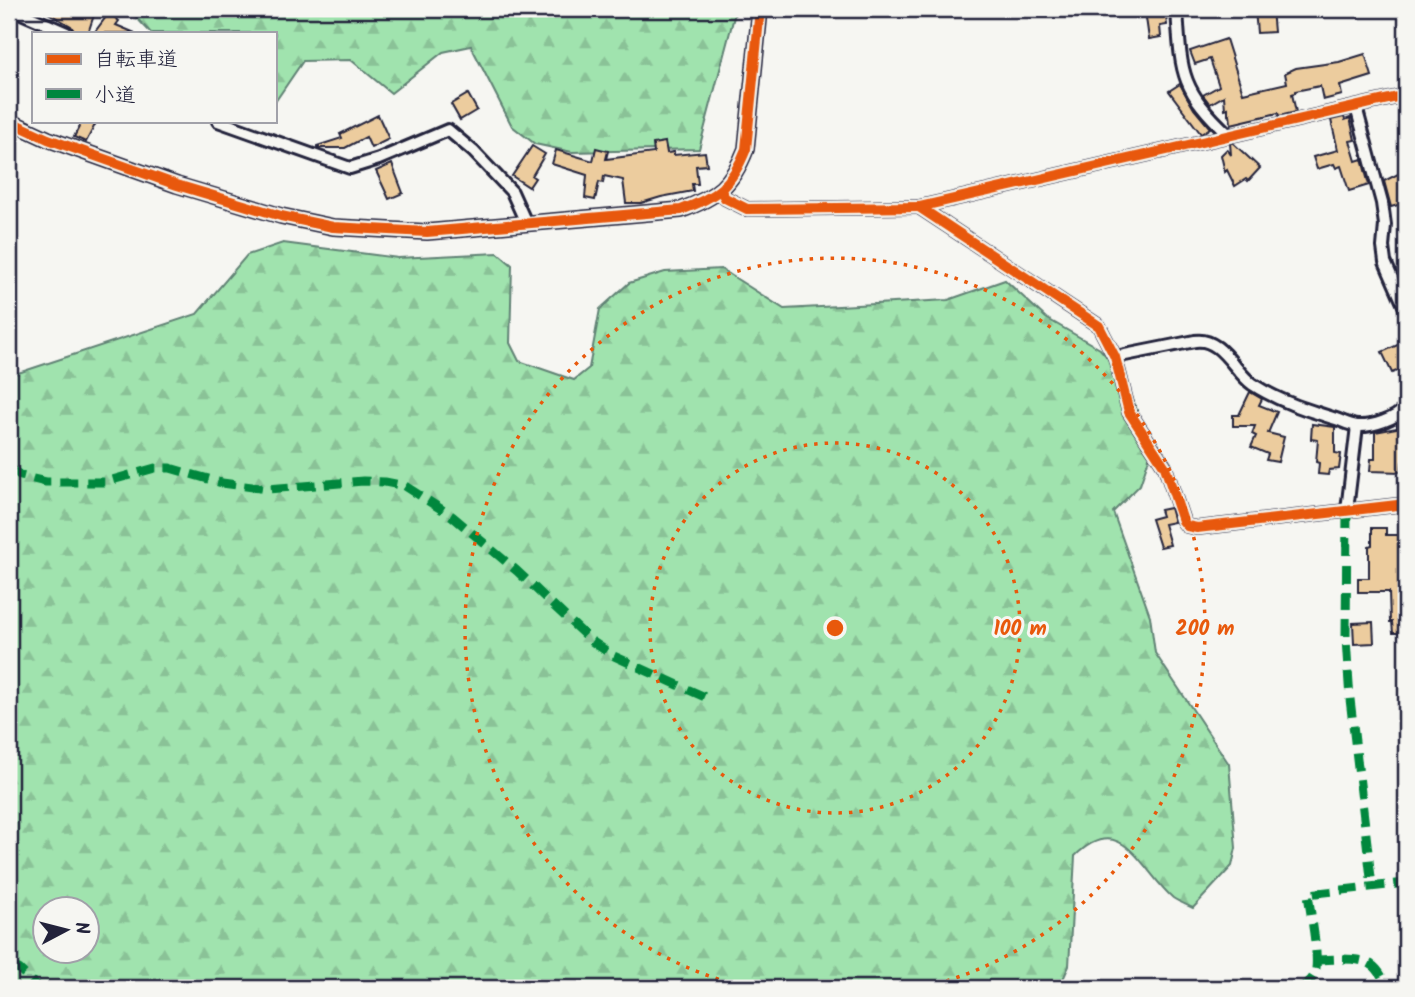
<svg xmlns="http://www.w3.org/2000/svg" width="1415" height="997" viewBox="0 0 1415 997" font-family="Kalam,'Klee One',sans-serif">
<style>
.forest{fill:url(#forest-firs);stroke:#618274;stroke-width:2;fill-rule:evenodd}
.building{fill:#eccc9e;stroke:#22223b;stroke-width:2}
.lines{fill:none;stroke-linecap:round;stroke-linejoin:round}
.minor-casing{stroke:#22223b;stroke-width:16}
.tertiary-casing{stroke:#22223b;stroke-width:18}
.minor{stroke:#f6f6f2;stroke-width:10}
.tertiary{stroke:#f6f6f2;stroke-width:12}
.quiet{stroke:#00873e;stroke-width:9;stroke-dasharray:18 9;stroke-linecap:butt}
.cycleway-casing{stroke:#f6f6f2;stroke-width:15}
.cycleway{stroke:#e8590c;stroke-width:10}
.ring{fill:none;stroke:#e8590c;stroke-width:3.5;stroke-dasharray:3.5 7}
.centre{fill:#e8590c;stroke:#f6f6f2;stroke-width:3.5}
.ring-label{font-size:21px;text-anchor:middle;font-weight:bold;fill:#e8590c;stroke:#f6f6f2;stroke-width:6;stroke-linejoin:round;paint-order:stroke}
</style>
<defs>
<pattern id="forest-firs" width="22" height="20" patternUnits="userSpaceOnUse" patternTransform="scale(1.75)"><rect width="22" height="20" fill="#a0e3ae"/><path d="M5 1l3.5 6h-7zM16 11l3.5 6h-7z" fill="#8ac297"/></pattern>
</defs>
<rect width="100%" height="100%" fill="#f6f6f2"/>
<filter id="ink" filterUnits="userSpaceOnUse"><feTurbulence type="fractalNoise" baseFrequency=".0143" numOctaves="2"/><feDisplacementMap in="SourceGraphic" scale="14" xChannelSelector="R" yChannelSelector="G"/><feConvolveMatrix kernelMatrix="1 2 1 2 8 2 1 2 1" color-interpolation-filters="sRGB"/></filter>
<g filter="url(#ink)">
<!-- forest -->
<g class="forest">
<polygon points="128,9 736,9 699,149 572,152 535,144 512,126 471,46 443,52 391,93 351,60 303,61 275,102 275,33 151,33"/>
<path d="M283 243 398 258 498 253 512 265 510 343 519 361 574 380 589 368 600 309 629 283 665 272 721 269 784 309 948 300 1005 280 1046 318 1100 349 1124 376 1152 449 1140 485 1113 512 1150 616 1155 653 1229 764 1236 848 1232 866 1193 908C1187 905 1179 902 1173 898 1141 870 1122 810 1075 856L1069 966 1059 988H9V376L197 314 247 255ZM46 909H88V951H46Z"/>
</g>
<!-- building -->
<g class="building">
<polygon points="41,9 96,9 88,33 75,33 71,26"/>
<polygon points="1165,9 1167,25 1160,26 1161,37 1149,39 1145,11"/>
<polygon points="1255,9 1272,9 1274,32 1257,33"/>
<polygon points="109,13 119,21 116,25 135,33 94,33"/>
<polygon points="1226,39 1243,93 1287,83 1285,73 1296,68 1339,62 1365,54 1372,76 1340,86 1342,95 1323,100 1320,86 1295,91 1295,93 1292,94 1296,112 1279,116 1278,113 1231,124 1230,114 1228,115 1228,108 1225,109 1224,96 1210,104 1203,95 1219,86 1210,59 1195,64 1190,51"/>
<polygon points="1180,84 1194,109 1210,128 1201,134 1169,91"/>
<polygon points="468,94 477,110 460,120 451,104"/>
<polygon points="378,115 389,139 371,148 366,137 345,148 317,148 317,146 342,138 340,134"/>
<polygon points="1344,117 1345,120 1350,118 1355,140 1350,141 1356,161 1362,159 1369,185 1349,191 1341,166 1336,168 1334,164 1317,169 1313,157 1338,150 1331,120"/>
<polygon points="82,121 97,121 86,142 74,137"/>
<polygon points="665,142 667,153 674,152 674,155 705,152 707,165 696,166 698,184 692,184 693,191 661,197 641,203 626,203 623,180 604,176 603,183 599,182 595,200 585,198 587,175 552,164 556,150 593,161 596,148 608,151 606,159 654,153 653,144"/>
<polygon points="1230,143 1233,143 1260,168 1248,181 1246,179 1235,186 1227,170 1225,172 1221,155 1227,149 1231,155"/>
<polygon points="532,146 545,154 532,176 535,178 529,187 512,176"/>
<polygon points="392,164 403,193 389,199 376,171"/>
<polygon points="1406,170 1406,182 1400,185 1405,203 1391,207 1384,181"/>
<polygon points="1402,343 1406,352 1406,367 1392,373 1382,352"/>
<polygon points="1250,392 1262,399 1259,405 1277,412 1268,433 1284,437 1278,462 1266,460 1268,454 1251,447 1256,436 1252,434 1255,426 1233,426 1233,415 1239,415"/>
<polygon points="1400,422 1406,422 1406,462 1402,462 1401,472 1370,471 1371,459 1375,459 1375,432 1397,428 1397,424"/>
<polygon points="1312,424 1335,427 1335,453 1341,454 1339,469 1329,470 1328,475 1318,474 1319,463 1316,462 1318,440 1311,439"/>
<polygon points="1170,508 1174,522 1164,524 1170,545 1160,547 1151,519 1162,516 1160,510"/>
<polygon points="1372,528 1386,528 1386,535 1406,535 1406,633 1393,633 1392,622 1390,622 1389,592 1358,592 1358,578 1369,578 1369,546 1372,545"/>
<polygon points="1373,622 1374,643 1354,644 1353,623"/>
</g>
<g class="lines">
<defs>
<g id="minor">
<polyline points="12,9 67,33"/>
<path d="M1177 9C1181 73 1180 89 1229 135"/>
<polyline points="1356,107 1382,203 1385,225 1383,247 1385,262 1406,310"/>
<polyline points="218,121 350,168 379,159 448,130 473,151 512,192 526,223"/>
<polyline points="721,191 725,198 747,209 919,207 1406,95"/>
<polyline points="919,207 1099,326 1115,357 1129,412 1165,467 1183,521 1187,526 1197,528 1406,504"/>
<path d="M1115 357 1195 341C1221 337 1234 371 1252 384 1278 401 1307 410 1336 419 1342 421 1350 425 1357 426 1372 427 1396 419 1406 407"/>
<polyline points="1347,510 1357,426"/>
</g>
<path id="tertiary" d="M9 121 48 139 177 185 281 216 333 227 427 232 681 210C717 197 732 185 746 149L760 9"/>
</defs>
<!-- minor casing -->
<use href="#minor" class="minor-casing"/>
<!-- tertiary casing -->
<use href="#tertiary" class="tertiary-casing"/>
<!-- minor -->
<use href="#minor" class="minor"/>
<!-- tertiary -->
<use href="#tertiary" class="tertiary"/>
<!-- quiet -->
<g class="quiet">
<polyline points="9,467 21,476 46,482 105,482 155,468 170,468 222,483 268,489 363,481 385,482 405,486 452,516 517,571 590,640 614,656 707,698"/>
<polyline points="1347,510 1346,639 1350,699 1372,886"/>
<path d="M1316 960C1332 960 1359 956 1372 965 1380 970 1383 980 1388 988"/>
<polyline points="9,966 19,969 39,988"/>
<path d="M1299 988C1306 985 1312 981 1315 973 1320 959 1310 911 1308 894L1406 883"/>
</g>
<defs>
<g id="cycleway">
<path d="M9 121 48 139 177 185 281 216 333 227 427 232 681 210C717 197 732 185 746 149L760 9"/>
<polyline points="721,191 725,198 747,209 919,207 1406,95"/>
<polyline points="919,207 1099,326 1115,357 1129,412 1165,467 1183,521 1187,526 1197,528 1406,504"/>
</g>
</defs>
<!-- cycleway casing -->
<use href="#cycleway" class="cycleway-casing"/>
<!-- cycleway -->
<use href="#cycleway" class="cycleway"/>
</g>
</g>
<!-- distance rings -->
<g class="ring">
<circle cx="835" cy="628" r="185"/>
<path d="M749 988A370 370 0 1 1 921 988"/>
</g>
<circle cx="835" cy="628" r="10" class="centre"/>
<g class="ring-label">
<text x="1020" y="635">100 m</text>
<text x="1205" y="635">200 m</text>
</g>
<!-- margin -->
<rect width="1415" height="997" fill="none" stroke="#f6f6f2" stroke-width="35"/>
<rect x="18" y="18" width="1380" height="962" fill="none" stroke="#22223b" stroke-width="2.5" filter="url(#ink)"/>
<!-- legend -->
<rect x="32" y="32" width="245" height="91" fill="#f6f6f2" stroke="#a1a1a9" stroke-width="2"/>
<rect x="46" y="54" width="35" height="10" fill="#e8590c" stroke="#a1a1a9" stroke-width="2"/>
<text x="94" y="66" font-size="21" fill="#22223b">自転車道</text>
<rect x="46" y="89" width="35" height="10" fill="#00873e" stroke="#a1a1a9" stroke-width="2"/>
<text x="94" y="102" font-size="21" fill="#22223b">小道</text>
<!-- north arrow -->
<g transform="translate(66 930) rotate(83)"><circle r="33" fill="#f6f6f2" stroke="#a1a1a9" stroke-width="2"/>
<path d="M0-5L12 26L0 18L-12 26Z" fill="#22223b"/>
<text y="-10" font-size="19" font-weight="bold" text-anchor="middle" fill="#22223b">N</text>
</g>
</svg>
